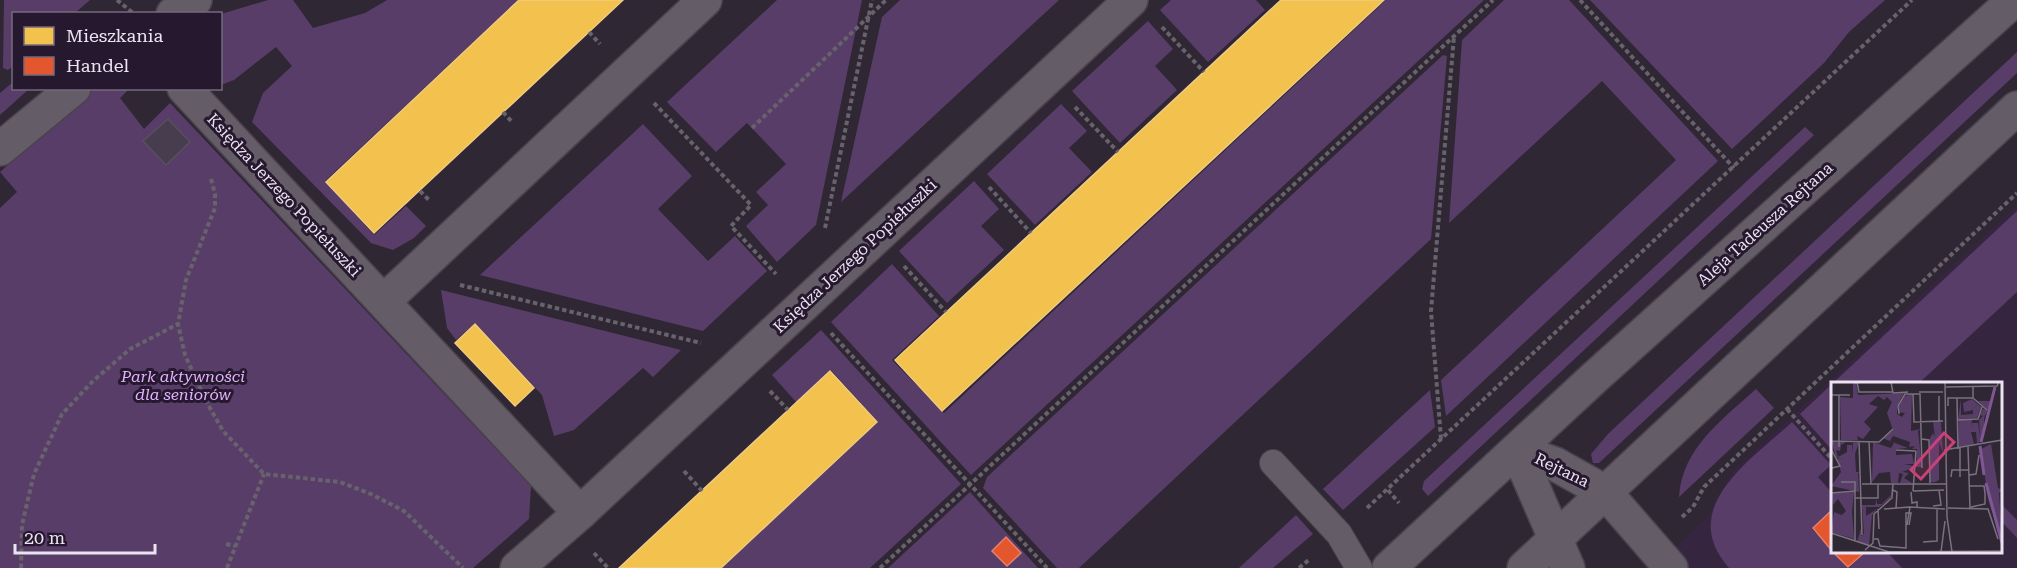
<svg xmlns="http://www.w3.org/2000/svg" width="2017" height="568" viewBox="0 0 2017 568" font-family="'Roboto Serif',serif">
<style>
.built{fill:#36253f;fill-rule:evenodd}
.green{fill:#593d69}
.homes{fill:#f2c14e;stroke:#f0cb7f;stroke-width:1.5}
.shops{fill:#e4572e;stroke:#e68169;stroke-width:1.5}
.building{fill:#483d4e;stroke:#57505b;stroke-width:1.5}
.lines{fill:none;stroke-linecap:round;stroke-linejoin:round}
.service-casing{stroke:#4a434d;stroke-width:28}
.minor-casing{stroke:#4a434d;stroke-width:36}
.tertiary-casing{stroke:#4a434d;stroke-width:36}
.secondary-casing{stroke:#4a434d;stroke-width:36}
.path{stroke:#67626b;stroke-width:4;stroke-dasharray:4.5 3;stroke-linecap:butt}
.service{stroke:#645d67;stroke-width:26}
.minor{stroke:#645d67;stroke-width:33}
.tertiary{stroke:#645d67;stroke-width:33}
.secondary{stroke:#645d67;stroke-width:33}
.labels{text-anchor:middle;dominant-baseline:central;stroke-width:6;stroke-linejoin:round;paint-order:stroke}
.street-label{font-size:16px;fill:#ece3f2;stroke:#26182e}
.park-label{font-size:16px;font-style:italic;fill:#e0b1fc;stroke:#26182e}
.inset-river{fill:none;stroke:#7f5795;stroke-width:3}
.inset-road{fill:none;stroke:#7b727f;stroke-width:1.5}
.view{fill:#ca4179;fill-opacity:0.15;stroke:#ca4179;stroke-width:3}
.inset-edge{fill:none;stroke:#ece3f2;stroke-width:3}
</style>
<rect width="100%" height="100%" fill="#2f2733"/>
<!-- built -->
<path class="built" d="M2017 205V568H1654L1707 517 1732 472ZM1832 384H2000V552H1832Z"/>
<!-- green -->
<g class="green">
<polygon points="4,0 90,0 75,13 14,14 13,66 8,70 3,68"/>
<polygon points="268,0 293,0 313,28 365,13 387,0 518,0 325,181 374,235 406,206 426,226 414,238 393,250 371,243 252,122 263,93 292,66 276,47 234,80 221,85 221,14"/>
<polygon points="777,0 862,0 816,225 777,262 746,226 768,205 756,192 786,164 747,123 716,152 667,102"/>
<polygon points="900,0 1059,0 841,202 882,17"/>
<polygon points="1171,0 1256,0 1265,10 1208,62 1160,10"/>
<polygon points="1386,0 1484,0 971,475 831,322 892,264 939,316 892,360 944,413"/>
<polygon points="1504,0 1569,0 1718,161 1446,416 1441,380 1676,160 1602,81 1449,223 1462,40"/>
<polygon points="1590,0 1885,0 1849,32 1824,63 1732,149"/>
<polygon points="1148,21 1173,49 1155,66 1177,90 1120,143 1072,91"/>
<polygon points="2017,52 2017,73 1599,463 1593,463 1591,454 1608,434"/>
<polygon points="1443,55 1447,56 1431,239 1079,568 1057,568 983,488 987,477"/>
<polygon points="13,82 14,88 29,89 0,115 0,93"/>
<polygon points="94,89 129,89 120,98 144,129 170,103 531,486 529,519 473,568 0,568 0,208 17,192 0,172"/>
<polygon points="1061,104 1087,131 1069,148 1092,172 1035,225 987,174"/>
<polygon points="643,124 692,176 658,209 708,261 735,236 767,271 703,331 480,275"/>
<polygon points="1805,127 1814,135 1428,496 1422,489 1424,481"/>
<polygon points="974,181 999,209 981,226 1004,250 947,303 899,251"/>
<polygon points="2017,211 2017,292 1919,383 1833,383"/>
<polygon points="441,290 681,350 653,377 643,368 574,430 554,436 542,395 475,323 456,340 447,328"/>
<polygon points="821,330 961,484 870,568 722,568 878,422 831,370 796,402 772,375"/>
<polygon points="1832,384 1832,450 1800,414"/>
<path d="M1756 389 1774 408 1679 497C1682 448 1722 420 1756 389Z"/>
<polygon points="1430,390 1435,427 1343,510 1323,489"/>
<path d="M1792 422 1831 465 1818 477 1832 493V510L1812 529 1848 568H1729C1676 508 1751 460 1792 422Z"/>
<polygon points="970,492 1038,568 888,568"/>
<polygon points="2000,503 2017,520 2017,538 2001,521"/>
<polygon points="1296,515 1313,534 1273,568 1239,568"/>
<polygon points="1866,552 1887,552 1902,568 1849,568"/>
</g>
<!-- homes -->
<g class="homes">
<polygon points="519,0 623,0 374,233 326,182"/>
<polygon points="1281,0 1384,0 942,411 895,360"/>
<polygon points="475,324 534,388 515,406 455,343"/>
<polygon points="830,371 877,422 721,568 619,568"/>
</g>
<!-- shops -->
<g class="shops">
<polygon points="1832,510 1832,551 1813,528"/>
<polygon points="1006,537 1021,553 1007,566 992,551"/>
<polygon points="1833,552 1865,552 1848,567"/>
</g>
<!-- building -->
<polygon class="building" points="168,119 190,142 166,165 143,141"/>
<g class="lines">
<defs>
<polyline id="service" points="1273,463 1339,534 1359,568"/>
<g id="minor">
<polyline points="173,14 195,0"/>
<polyline points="184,88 580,513"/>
<polyline points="0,149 74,88"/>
<polyline points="384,301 705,0"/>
<polyline points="517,568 580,513 1131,0"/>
</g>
<g id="tertiary">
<polyline points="1517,450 1555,464 1605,492 1671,568"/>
<polyline points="1517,450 1568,568"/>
</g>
<g id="secondary">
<polyline points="1389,568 1594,378 2014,0"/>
<polyline points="1524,568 2017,108"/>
</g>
</defs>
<!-- service casing -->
<use href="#service" class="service-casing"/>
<!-- minor casing -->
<use href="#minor" class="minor-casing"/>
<!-- tertiary casing -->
<use href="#tertiary" class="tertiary-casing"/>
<!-- secondary casing -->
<use href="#secondary" class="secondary-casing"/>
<!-- path -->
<g class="path">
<polyline points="117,0 133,13"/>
<polyline points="1580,0 1734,168"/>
<polyline points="1162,27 1204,72"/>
<polyline points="589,32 600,44"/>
<polyline points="654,103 751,205 731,226 776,274"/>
<polyline points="1075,107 1118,152"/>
<polyline points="503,112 513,123"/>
<polyline points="752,128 886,0"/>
<polyline points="211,179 215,194 215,208 186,280 178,324 185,355 206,401 223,431 264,474 340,482 371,494 404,511 463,568"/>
<polyline points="989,187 1031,233"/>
<polyline points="420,191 430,201"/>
<polyline points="825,228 872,0"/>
<polyline points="904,266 946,312"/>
<polyline points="460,285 701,343"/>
<polyline points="831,333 1047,568"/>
<polyline points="770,391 788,410"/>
<polyline points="1787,409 1832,459"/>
<polyline points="1441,439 1431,311 1454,36"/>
<polyline points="684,471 702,491"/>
<polyline points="1388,490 1399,503"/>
<polyline points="1367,508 1912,0"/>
<polyline points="1682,517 1693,507 1704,487 2017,193"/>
<polyline points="226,544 235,546"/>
<polyline points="594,553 608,568"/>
<polyline points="21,568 22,525 34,474 62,414 93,381 130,349 178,324"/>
<polyline points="227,568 264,474"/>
<polyline points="880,568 1493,0"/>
<polyline points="1299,568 1310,559"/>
</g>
<!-- service -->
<use href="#service" class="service"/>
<!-- minor -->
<use href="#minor" class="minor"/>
<!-- tertiary -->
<use href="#tertiary" class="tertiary"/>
<!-- secondary -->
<use href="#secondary" class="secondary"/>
</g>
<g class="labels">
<!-- street labels -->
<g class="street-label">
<text transform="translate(284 195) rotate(47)">Księdza Jerzego Popiełuszki</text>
<text transform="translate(1765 224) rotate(-42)">Aleja Tadeusza Rejtana</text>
<text transform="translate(855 256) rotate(-43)">Księdza Jerzego Popiełuszki</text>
<text transform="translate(1562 470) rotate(26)">Rejtana</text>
</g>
<!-- park labels -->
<g class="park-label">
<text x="183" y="376">Park aktywności<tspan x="183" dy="18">dla seniorów</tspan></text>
</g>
</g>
<!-- overview -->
<g transform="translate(1831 382)">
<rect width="171" height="171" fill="#2f2733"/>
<path d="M22 0H25L27 13 73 11 66 24V32L71 35 74 31 67 30 68 24 74 14 81 12 80 49 90 47 87 49 91 85H85L86 67H81L84 64 78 65 79 60 62 54 59 59 77 66 65 67V73L81 72 83 82H73L82 84V92L79 87 71 90 78 91 73 96 81 101H69L72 92 68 91 67 101H60L59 90 48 91 41 100 42 60 60 66 63 61 52 56 62 48 56 31 61 20 56 15 53 18 47 14 38 22 47 25 33 40 40 47 32 57 26 54 27 58H10L9 15 22 16ZM130 17V33L142 32V28L133 30 132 21 141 17 150 25 146 36 127 37ZM147 19H161L153 36V55L146 62 145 50H140L143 62 127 65 128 38H141L140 46 141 41H147L149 57 148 38 152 34 149 33 152 27 157 28ZM102 40H110L112 70 108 60V98L104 100H108H99V56L102 51 104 55ZM0 59 15 60 10 63 9 69 5 68 7 75 16 70V63H21V72L22 61 28 60 24 72 25 90H30L27 91 28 110 0 104 10 90 6 76 12 77 5 75ZM160 62 167 106 171 108 168 111 171 159 157 117 150 67ZM60 103 61 113 58 118 48 125H35V134L46 127 41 133 38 164 26 160 31 143 30 154 33 152 31 123H44L46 117V122H51L60 113ZM23 110 21 130 23 157 0 150 3 130 11 133 15 129 7 117 2 123 0 111Z" fill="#593d69"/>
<path class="inset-river" d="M150 60 164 5M149 64 153 93M155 101 171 161"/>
<path class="inset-road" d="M26 0 28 10H61M60 0 62 11 77 10M114 0 116 135 121 170M115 5 166 4 168 0M142 5V16L156 28M88 10H112M82 12 83 40 112 39M0 13H19M8 13V65M108 14V39M126 16 127 67M117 24V16H142M0 30V59M68 32 67 24 74 12H89L91 86M126 38 147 37 151 25M91 57 98 58 99 101M0 59 48 60 62 47M28 59 31 153M38 59 40 102M137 65 139 126M129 66V95M0 67 9 84 1 86M65 68 85 69M113 68 171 58M138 93 145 92 148 73M120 95 121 88H138M10 100H24V109M31 102H116M138 104H153L154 111V122L140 125M62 108 66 110 65 127M82 109 85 69M82 109 113 108M80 110 81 121 86 120V125M0 111 24 109V159M24 116H47V102M102 124 110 123 108 108M117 126 157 127 167 157M47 127 48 147M53 127 79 125M76 143 79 125 114 127M0 151 58 170 171 169M43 157H47L49 164 75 166V131H80L78 143M92 160 106 159V126M34 168 42 161 43 132 61 116 62 102M110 170 114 139"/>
<path class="view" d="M113 51 123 60 90 97 80 88Z"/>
<rect width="171" height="171" class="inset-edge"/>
</g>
<!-- legend -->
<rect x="12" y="12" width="210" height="78" fill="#26182e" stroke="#75697c" stroke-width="1.5"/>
<rect x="24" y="27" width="30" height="18" fill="#f2c14e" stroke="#75697c" stroke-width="1.5"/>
<text x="66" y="42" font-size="18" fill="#ece3f2">Mieszkania</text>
<rect x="24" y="57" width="30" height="18" fill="#e4572e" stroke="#75697c" stroke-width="1.5"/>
<text x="66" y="72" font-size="18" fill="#ece3f2">Handel</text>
<!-- scale -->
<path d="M15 544v9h140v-9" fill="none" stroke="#ece3f2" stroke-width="3"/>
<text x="24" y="544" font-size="18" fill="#ece3f2" stroke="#26182e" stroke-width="4.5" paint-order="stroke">20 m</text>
</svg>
